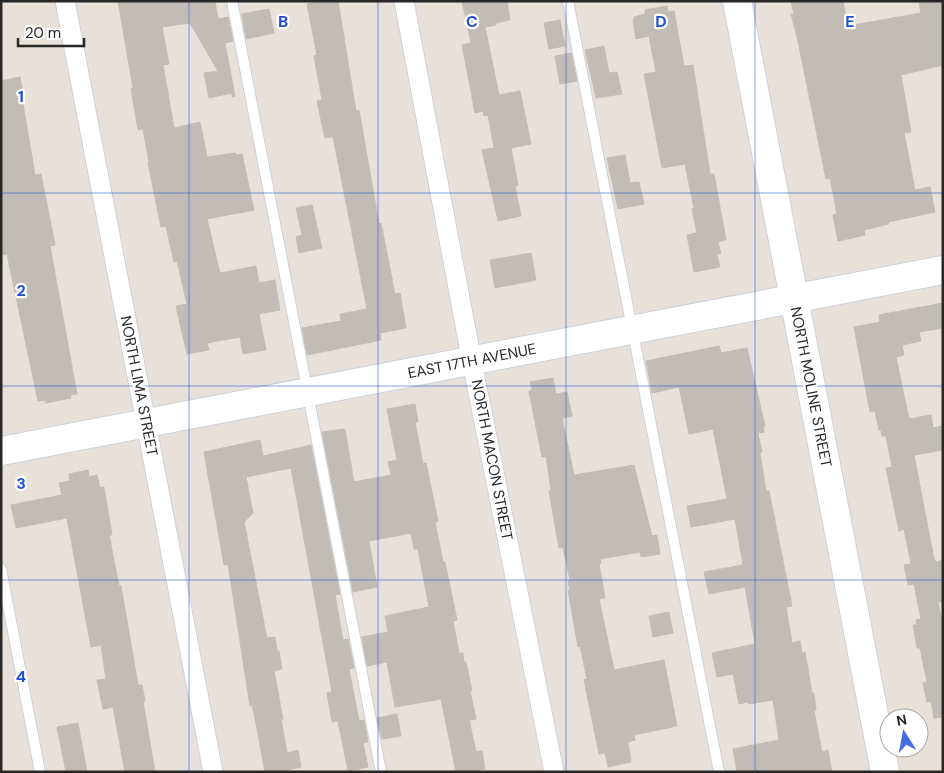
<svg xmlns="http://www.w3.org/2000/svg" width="944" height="773" viewBox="0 0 944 773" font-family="'DM Sans',sans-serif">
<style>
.building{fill:#c1bcb5;stroke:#c3bdb4}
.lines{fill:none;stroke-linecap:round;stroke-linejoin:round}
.lane-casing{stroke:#ccd0db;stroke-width:12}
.street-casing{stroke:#ccd0db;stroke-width:21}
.secondary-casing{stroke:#ccd0db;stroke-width:30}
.lane{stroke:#fff;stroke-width:10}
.street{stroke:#fff;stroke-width:19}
.secondary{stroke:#fff;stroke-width:28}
.grid{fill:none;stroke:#1d4ed8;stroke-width:1;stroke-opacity:0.55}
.labels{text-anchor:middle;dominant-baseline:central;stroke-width:4.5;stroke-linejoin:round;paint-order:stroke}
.street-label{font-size:15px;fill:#272727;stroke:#fff}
.grid-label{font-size:16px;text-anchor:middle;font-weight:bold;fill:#1d4ed8;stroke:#fff;stroke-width:4.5;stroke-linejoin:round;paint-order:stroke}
</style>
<rect width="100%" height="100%" fill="#e8e1da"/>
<!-- building -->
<g class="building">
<polygon points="118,1 215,1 218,19 228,17 233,41 225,43 235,96 233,97 231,93 209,98 204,73 218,71 190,23 162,27 169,64 163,65 174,128 200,122 207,157 236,153 236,155 242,154 254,210 207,219 220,273 256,266 259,283 275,280 280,310 259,314 266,350 243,354 240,337 207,343 209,350 187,354 176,306 187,304 177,261 174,262 166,226 161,227 148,163 149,162 143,129 138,130 131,89 133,88"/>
<polygon points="323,1 338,1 356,111 359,110 379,224 381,223 395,294 400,293 406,328 380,333 381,340 307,355 302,328 341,321 340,314 367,309 333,137 325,138 317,101 322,100 314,56 317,55 307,4"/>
<polygon points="462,1 507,1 510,20 496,23 496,25 485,27 499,95 520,91 531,144 511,148 518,185 515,186 521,216 498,221 482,150 494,148 488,115 484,116 483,111 475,113 462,45 471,43"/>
<polygon points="791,1 843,1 848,26 921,13 919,3 941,1 943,11 943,65 901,75 911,132 904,133 915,190 930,187 935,212 888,222 889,224 864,230 865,235 838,241 833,215 837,214 830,178 826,179 798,41 791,14 794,14"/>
<polygon points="667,6 668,12 674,11 684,66 693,65 710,174 714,174 726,240 718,242 721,254 717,254 720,267 694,272 687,235 697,233 692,209 694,208 685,164 662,168 644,74 656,72 649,36 636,39 633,20 634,20 634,17 645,14 645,10"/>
<polygon points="269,9 274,33 246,39 242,14"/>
<polygon points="560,20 565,46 549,49 544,23"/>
<polygon points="604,46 609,73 617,72 622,94 596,98 585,50"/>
<polygon points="571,53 577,81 560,84 555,56"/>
<polygon points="20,77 24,97 22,98 35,175 41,174 55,245 50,246 77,394 70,395 71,398 46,403 45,400 38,401 7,254 3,255 1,245 1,81"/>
<polygon points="625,155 630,183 639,182 644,204 618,209 607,158"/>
<polygon points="312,205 322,248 299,253 296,237 302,235 296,208"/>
<polygon points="531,253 536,280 495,288 490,260"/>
<polygon points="943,303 943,328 919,332 921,341 902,345 904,355 896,357 909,419 931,415 933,428 943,426 943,450 914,455 934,559 936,562 943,560 943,601 938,602 943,628 943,717 934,718 931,701 927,702 923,683 927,682 920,648 917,648 913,625 917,625 916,620 921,619 914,584 908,585 904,565 911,564 904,529 899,531 886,468 892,467 886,436 882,436 881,430 879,430 875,411 870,412 854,327 880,322 879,315"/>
<polygon points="719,346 721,353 747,348 765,426 763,426 764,432 758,433 762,452 760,453 766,491 769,491 792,606 786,607 792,643 800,641 802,653 805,652 812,693 814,693 816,710 814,711 822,752 828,750 832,772 737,772 733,749 779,740 773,700 749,704 748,702 739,704 733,674 717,677 712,653 755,644 745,587 709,594 704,572 743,565 735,519 691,527 687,506 727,499 713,429 689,434 679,387 652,393 646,361"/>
<polygon points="553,378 556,394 567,392 572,416 562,418 574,475 634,465 652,536 657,535 660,554 641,557 640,552 600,559 601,563 599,564 605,598 599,599 614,670 664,660 677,726 634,735 635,740 628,742 631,762 608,767 605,753 599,754 584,680 587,679 580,646 578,647 568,590 570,590 568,581 570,580 563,547 559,548 549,491 551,490 546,456 542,457 529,391 532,390 530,382"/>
<polygon points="415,404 418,422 415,422 423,464 426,463 438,521 435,522 443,562 445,562 457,620 453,621 459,653 463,653 464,662 466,662 472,691 470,691 476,719 469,720 476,752 482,751 485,769 471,772 456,772 441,699 395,707 387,662 367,666 362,637 388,632 385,616 429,607 418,549 414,549 411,533 369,541 377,587 353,592 322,432 345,429 354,482 391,475 388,462 397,460 387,409"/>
<polygon points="260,440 263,456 311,445 340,594 335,595 343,640 348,639 354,668 349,669 359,721 364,720 368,742 363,743 368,767 348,771 338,721 332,722 327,693 332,692 291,468 246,477 253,513 244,522 267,638 275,637 277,651 279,651 282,669 274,671 283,719 281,719 287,753 298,750 301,767 279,772 265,772 254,713 252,705 250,706 228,564 224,565 204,452"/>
<polygon points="88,470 89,477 97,475 100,488 104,487 112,535 109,535 119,586 121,586 138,685 142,685 145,701 143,701 155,772 125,772 113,707 103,709 97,680 106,679 101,645 91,647 67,518 16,528 11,505 62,495 59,483 70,481 69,474"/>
<polygon points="669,612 673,633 653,637 649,616"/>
<polygon points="397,714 401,736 382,739 377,718"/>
<polygon points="78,723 87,772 66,772 57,727"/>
</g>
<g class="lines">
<defs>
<g id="lane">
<polyline points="232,1 381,772"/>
<polyline points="568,1 719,772"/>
<polyline points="1,569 40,772"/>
</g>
<g id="street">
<polyline points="65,1 213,772"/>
<polyline points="404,1 472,362 554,772"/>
</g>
<g id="secondary">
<polyline points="737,1 885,772"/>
<polyline points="1,451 943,270"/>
</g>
</defs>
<!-- lane casing -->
<use href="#lane" class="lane-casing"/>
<!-- street casing -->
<use href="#street" class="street-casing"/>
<!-- secondary casing -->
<use href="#secondary" class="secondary-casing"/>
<!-- lane -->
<use href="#lane" class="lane"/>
<!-- street -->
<use href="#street" class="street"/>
<!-- secondary -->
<use href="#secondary" class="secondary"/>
</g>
<!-- grid -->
<path class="grid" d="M189 1V772M378 1V772M566 1V772M755 1V772M1 193H943M1 386H943M1 580H943"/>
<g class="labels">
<!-- street labels -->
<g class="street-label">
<text transform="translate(472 361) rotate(-11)">EAST 17TH AVENUE</text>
<text transform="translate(139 386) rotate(79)">NORTH LIMA STREET</text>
<text transform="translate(811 387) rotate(79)">NORTH MOLINE STREET</text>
<text transform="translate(492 460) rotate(79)">NORTH MACON STREET</text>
</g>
</g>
<g class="grid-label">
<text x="283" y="27">B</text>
<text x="472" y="27">C</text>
<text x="661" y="27">D</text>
<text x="850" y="27">E</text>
<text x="21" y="102">1</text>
<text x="21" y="296">2</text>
<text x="21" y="489">3</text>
<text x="21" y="682">4</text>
</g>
<!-- border -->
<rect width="944" height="773" fill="none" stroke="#272727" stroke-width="5"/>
<!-- north arrow -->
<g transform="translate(904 733) rotate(349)"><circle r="24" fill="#ffffff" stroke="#a9a9a9"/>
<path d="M0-4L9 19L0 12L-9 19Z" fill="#486ce7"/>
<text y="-8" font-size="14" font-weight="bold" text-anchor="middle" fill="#272727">N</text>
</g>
<!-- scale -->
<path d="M18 38v8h66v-8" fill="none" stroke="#272727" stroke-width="2.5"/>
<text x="25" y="38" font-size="15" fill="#272727" stroke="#ffffff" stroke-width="4" paint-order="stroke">20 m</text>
</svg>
